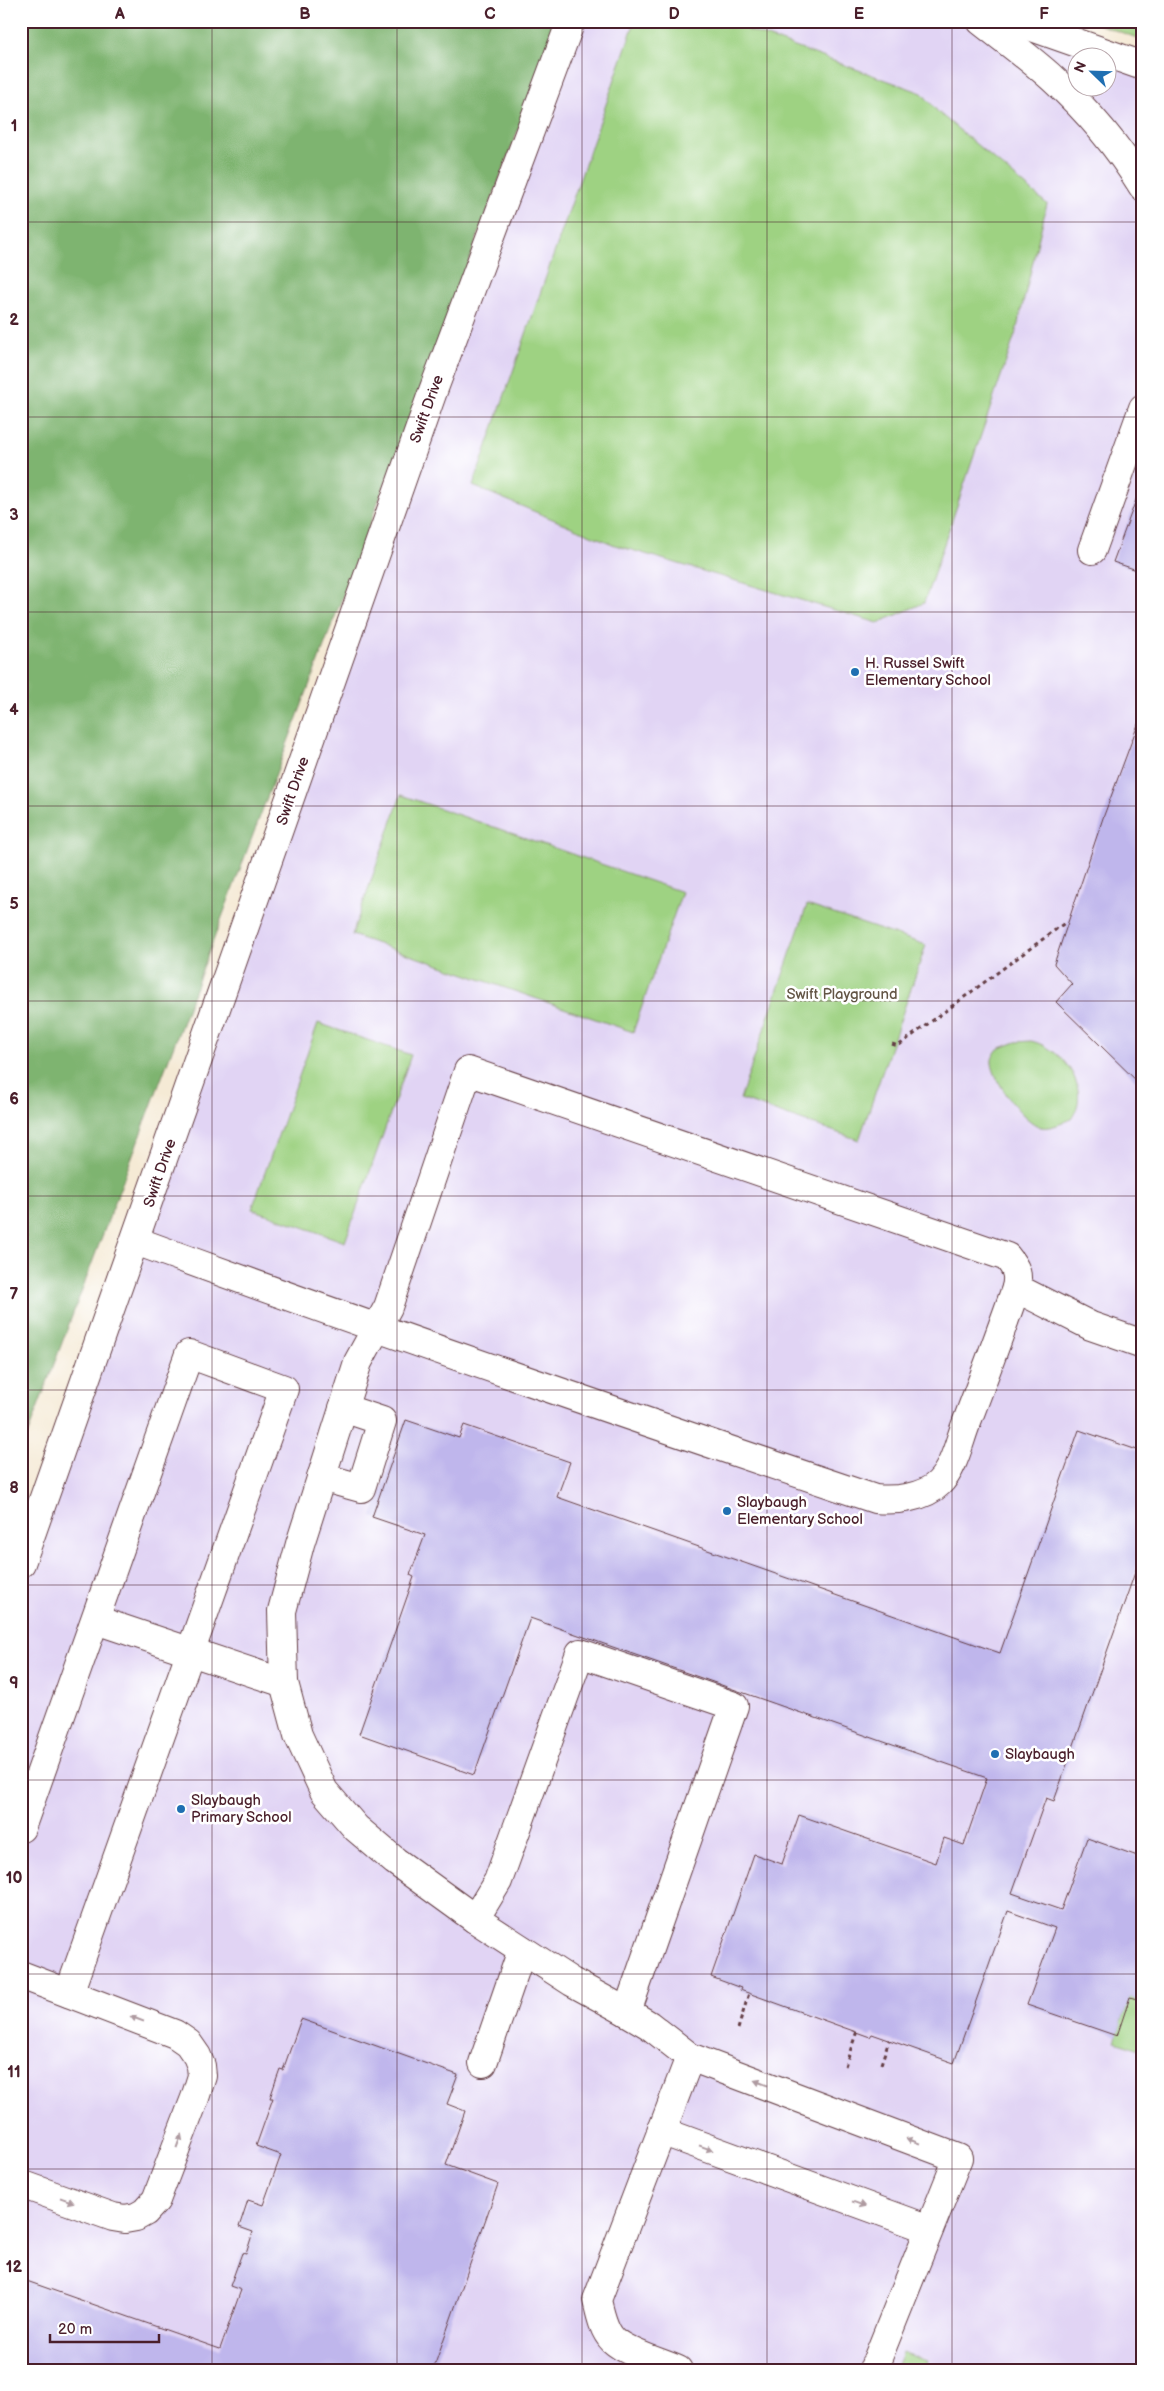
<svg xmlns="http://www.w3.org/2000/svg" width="1164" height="2391" viewBox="0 0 1164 2391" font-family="'Balsamiq Sans',sans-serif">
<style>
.built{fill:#e1d4f4;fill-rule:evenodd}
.green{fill:#9ed282;stroke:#747856}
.forest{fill:#7eb470;stroke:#646a4e}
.building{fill:#bfb6ec}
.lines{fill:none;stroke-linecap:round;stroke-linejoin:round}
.minor-casing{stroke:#643d44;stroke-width:30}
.path{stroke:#643d44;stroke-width:3;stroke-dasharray:4 4;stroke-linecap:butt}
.minor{stroke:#fff;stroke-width:28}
.oneway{fill:#ae9aa0}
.grid{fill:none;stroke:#4a1f2b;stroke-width:1;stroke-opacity:0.55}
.poi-dot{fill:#1f6fb2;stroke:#fff;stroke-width:2}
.labels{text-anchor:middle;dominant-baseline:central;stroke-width:5;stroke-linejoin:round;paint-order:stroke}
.street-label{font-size:15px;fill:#4a1f2b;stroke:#fff}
.poi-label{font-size:15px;fill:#4a1f2b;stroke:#fff;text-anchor:start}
.park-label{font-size:15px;fill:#635545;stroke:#fff}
.neatline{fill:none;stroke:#4a1f2b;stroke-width:2}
.grid-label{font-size:16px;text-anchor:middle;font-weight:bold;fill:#4a1f2b}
</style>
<rect width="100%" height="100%" fill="#fff"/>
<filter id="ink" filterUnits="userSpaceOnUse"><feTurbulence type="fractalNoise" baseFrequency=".02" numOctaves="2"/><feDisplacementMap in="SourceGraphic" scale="10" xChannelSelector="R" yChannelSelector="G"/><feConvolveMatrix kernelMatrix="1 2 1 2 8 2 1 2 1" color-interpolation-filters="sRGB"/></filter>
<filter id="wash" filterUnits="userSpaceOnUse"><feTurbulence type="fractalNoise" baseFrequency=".0096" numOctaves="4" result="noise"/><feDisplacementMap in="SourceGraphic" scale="20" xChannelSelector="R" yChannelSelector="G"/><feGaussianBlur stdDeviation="1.12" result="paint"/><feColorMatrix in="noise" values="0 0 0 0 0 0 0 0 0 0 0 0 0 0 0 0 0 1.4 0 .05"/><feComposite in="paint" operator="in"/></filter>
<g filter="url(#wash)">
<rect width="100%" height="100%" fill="#f5ead5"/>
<!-- built -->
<path class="built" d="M571 21H1015L1143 66V2370H21V1563ZM1076 58H1106V88H1076Z"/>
<!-- green -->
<g class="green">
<polygon points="635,21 723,21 922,93 938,112 1047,204 1016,332 924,603 878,623 615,545 473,486"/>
<polygon points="1089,21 1143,21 1143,40"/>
<polygon points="401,795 682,892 633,1032 352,935"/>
<polygon points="807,905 926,945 859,1140 740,1099"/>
<polygon points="318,1023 411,1055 345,1242 252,1209"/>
<path d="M1031 1041C1063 1048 1093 1089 1071 1119 1063 1123 1050 1129 1041 1127 1023 1122 994 1082 992 1063 991 1058 995 1053 998 1049L1016 1042Z"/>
<polygon points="1130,1997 1143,2001 1143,2050 1115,2041"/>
<polygon points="902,2352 927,2361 924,2370 895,2370"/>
</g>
<!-- forest -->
<polygon class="forest" points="21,21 559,21 21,1452"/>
<g id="blocks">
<!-- building -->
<g class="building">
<polygon points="1143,481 1143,572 1113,562"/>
<polygon points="1143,711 1143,1087 1056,1002 1072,984 1054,964 1103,818"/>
<polygon points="406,1420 459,1438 464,1425 570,1462 557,1497 1000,1653 1079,1430 1143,1452 1143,1550 1054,1801 1046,1798 1012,1893 1061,1910 1087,1838 1143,1858 1143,2001 1130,1997 1117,2036 1027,2005 1055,1928 1008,1911 954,2063 872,2034 870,2037 740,1990 741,1988 711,1977 754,1854 782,1864 799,1815 936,1863 944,1838 964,1845 987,1778 530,1618 474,1775 359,1734 414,1577 410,1575 425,1535 372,1517"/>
<polygon points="301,2019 458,2075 447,2104 465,2111 446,2165 498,2184 433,2370 21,2370 21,2279 220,2349 241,2290 230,2286 242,2253 246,2254 253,2232 239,2227 248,2200 263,2205 281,2155 256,2146 273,2098 270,2098 276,2080 280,2069 283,2070"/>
</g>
</g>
</g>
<g filter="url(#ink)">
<use href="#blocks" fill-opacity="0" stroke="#643d44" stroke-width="1"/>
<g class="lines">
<defs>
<g id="minor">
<path d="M981 21C1005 40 1030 58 1053 79 1087 110 1119 148 1143 187"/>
<polyline points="1015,21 1143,66"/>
<polyline points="1092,550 1143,408"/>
<path d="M136 1241C381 1331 627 1416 875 1499 895 1501 924 1498 939 1483 954 1468 959 1442 966 1424 983 1379 1000 1334 1016 1288 1019 1274 1016 1268 1007 1257L468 1071 388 1307 358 1362 300 1544 282 1611 284 1683 298 1735 324 1791 356 1828 395 1861 475 1919 572 1982 627 2012"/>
<polyline points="1016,1288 1091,1326 1143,1344"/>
<polyline points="321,1477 361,1488 382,1421 343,1408"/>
<polyline points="21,1563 433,391 571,21"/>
<polyline points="96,1620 284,1683"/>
<polyline points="21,1828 189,1354 284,1389 69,1993"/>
<polyline points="475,1919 498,1881 580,1653 734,1706 627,2012 649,2025 690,2057 958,2158 873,2370"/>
<polyline points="21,1975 175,2034 188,2043 197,2056 201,2066 202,2076 195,2098 156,2200 145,2212 136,2217 125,2219 113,2217 21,2184"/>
<polyline points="483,2063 522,1950"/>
<polyline points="661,2131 929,2229"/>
<path d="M678 2370C660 2362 627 2353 613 2340 603 2330 600 2313 597 2300L690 2057"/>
</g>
</defs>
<!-- minor casing -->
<use href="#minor" class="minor-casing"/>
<!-- path -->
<g class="path">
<polyline points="892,1044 898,1046 1066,922"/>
<polyline points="738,2029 749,1993"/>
<polyline points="881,2064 889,2040"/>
<polyline points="845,2066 857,2031"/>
</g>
<!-- minor -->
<use href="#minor" class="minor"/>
</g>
<!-- one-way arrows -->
<defs><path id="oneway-solid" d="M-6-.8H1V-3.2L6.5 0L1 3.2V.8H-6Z" transform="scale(1.25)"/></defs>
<g class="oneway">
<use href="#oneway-solid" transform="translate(137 2019) rotate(-159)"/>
<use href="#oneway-solid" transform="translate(761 2083) rotate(-159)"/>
<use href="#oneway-solid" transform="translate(179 2141) rotate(-70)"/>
<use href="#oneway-solid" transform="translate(913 2141) rotate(-159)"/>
<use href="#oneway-solid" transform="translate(706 2148) rotate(20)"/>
<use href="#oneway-solid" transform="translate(67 2200) rotate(20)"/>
<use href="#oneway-solid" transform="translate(859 2204) rotate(20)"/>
</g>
</g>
<!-- grid -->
<path class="grid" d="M212 21V2370M397 21V2370M582 21V2370M767 21V2370M952 21V2370M21 222H1143M21 417H1143M21 612H1143M21 806H1143M21 1001H1143M21 1196H1143M21 1390H1143M21 1585H1143M21 1780H1143M21 1974H1143M21 2169H1143"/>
<!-- markers -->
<g class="poi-dot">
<circle cx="855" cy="672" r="5"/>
<circle cx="727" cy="1511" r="5"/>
<circle cx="995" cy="1754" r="5"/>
<circle cx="181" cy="1809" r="5"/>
</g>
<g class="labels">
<!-- street labels -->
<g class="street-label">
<text transform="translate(427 409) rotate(-70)">Swift Drive</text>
<text transform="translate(293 791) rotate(-71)">Swift Drive</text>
<text transform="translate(160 1173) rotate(-71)">Swift Drive</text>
</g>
<!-- poi labels -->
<g class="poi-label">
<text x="865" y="663">H. Russel Swift<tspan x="865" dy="17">Elementary School</tspan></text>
<text x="737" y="1502">Slaybaugh<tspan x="737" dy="17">Elementary School</tspan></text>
<text x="1005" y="1754">Slaybaugh</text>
<text x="191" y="1800">Slaybaugh<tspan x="191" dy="17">Primary School</tspan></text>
</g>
<!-- park labels -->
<g class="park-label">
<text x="842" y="994">Swift Playground</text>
</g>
</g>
<!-- margin -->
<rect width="1164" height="2391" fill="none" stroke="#fff" stroke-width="55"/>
<!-- north arrow -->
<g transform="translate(1092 72) rotate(293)"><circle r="24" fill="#ffffff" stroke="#b7a5aa"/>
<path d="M0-4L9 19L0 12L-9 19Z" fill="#1f6fb2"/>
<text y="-8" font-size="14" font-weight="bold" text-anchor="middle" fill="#4a1f2b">N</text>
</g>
<!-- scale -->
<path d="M50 2334v8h109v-8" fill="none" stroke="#4a1f2b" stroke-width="2.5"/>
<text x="58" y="2334" font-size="15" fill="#4a1f2b" stroke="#ffffff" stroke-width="4" paint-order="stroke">20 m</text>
<rect x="28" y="28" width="1108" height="2336" class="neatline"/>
<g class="grid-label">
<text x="120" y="19">A</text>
<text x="305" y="19">B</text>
<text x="490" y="19">C</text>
<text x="674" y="19">D</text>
<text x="859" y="19">E</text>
<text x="1044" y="19">F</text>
<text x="14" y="131">1</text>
<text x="14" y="325">2</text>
<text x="14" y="520">3</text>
<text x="14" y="715">4</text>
<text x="14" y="909">5</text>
<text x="14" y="1104">6</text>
<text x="14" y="1299">7</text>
<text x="14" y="1493">8</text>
<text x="14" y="1688">9</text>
<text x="14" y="1883">10</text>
<text x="14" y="2077">11</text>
<text x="14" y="2272">12</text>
</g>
</svg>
